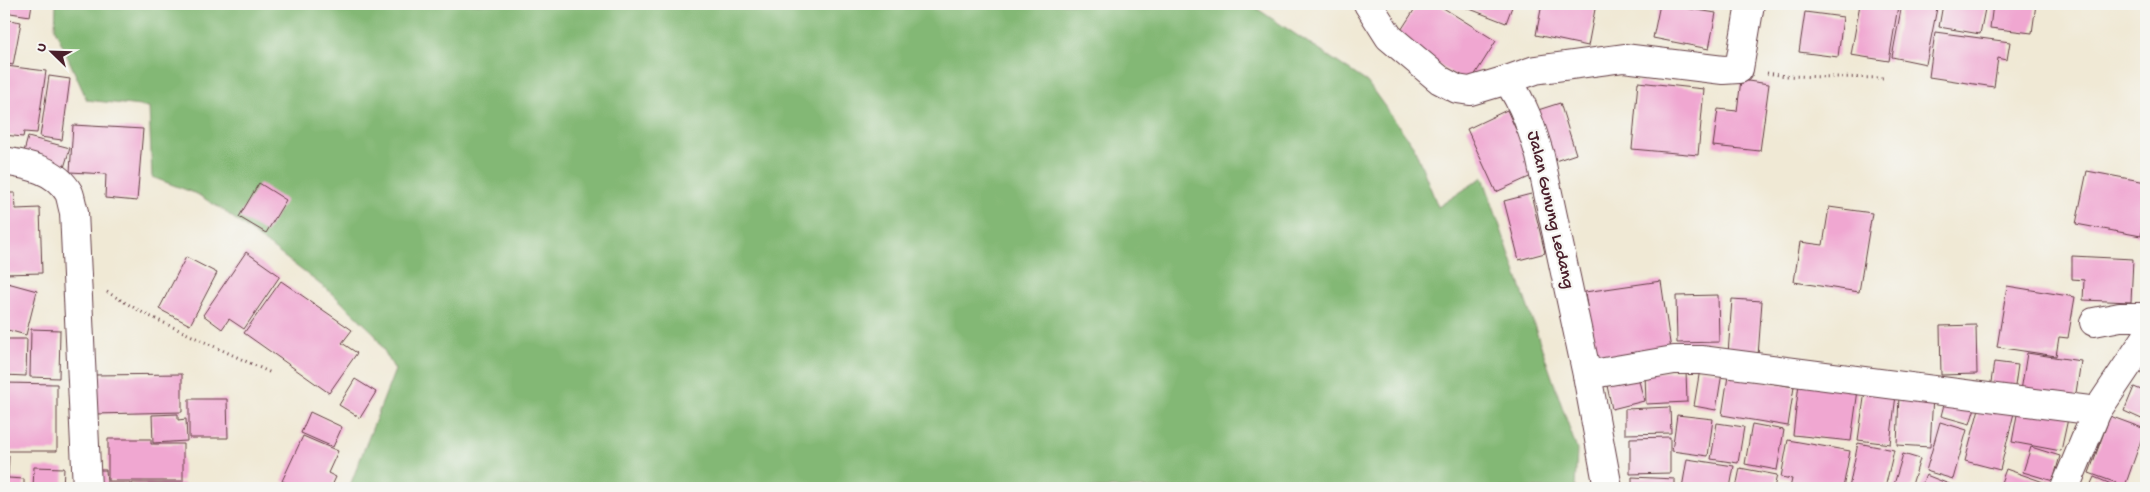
<svg xmlns="http://www.w3.org/2000/svg" width="2150" height="492" viewBox="0 0 2150 492" font-family="'Gochi Hand',sans-serif">
<style>
.forest{fill:#83b874;stroke:#666c50}
.building{fill:#f0a7d1}
.lines{fill:none;stroke-linecap:round;stroke-linejoin:round}
.minor-casing{stroke:#633d44;stroke-width:30}
.path{stroke:#633d44;stroke-width:3;stroke-dasharray:1 4;stroke-linecap:butt}
.minor{stroke:#fff;stroke-width:28}
.labels{text-anchor:middle;dominant-baseline:central;stroke-width:4.5;stroke-linejoin:round;paint-order:stroke}
.street-label{font-size:18px;fill:#4a1f2b;stroke:#f6f6f2}
</style>
<rect width="100%" height="100%" fill="#f6f6f2"/>
<filter id="ink" filterUnits="userSpaceOnUse"><feTurbulence type="fractalNoise" baseFrequency=".02" numOctaves="2"/><feDisplacementMap in="SourceGraphic" scale="10" xChannelSelector="R" yChannelSelector="G"/><feConvolveMatrix kernelMatrix="1 2 1 2 8 2 1 2 1" color-interpolation-filters="sRGB"/></filter>
<filter id="wash" filterUnits="userSpaceOnUse"><feTurbulence type="fractalNoise" baseFrequency=".0096" numOctaves="4" result="noise"/><feDisplacementMap in="SourceGraphic" scale="20" xChannelSelector="R" yChannelSelector="G"/><feGaussianBlur stdDeviation="1.12" result="paint"/><feColorMatrix in="noise" values="0 0 0 0 0 0 0 0 0 0 0 0 0 0 0 0 0 1.4 0 .05"/><feComposite in="paint" operator="in"/></filter>
<g filter="url(#wash)">
<rect width="100%" height="100%" fill="#f0e9d5"/>
<!-- forest -->
<polygon class="forest" points="56,4 1250,4 1367,82 1414,147 1438,207 1483,177 1577,450 1575,488 1298,488 1292,481 1288,488 349,488 395,370 374,333 334,295 223,210 197,194 152,177 149,107 87,100 55,29"/>
<g id="blocks">
<!-- building -->
<g class="building">
<polygon points="4,4 32,4 30,16 4,12"/>
<polygon points="1418,4 1437,4 1496,41 1469,84 1396,38"/>
<polygon points="1457,4 1513,4 1506,23"/>
<polygon points="1542,4 1596,4 1588,46 1536,35"/>
<polygon points="1660,4 1716,13 1709,49 1653,38"/>
<polygon points="1690,4 1717,4 1716,10"/>
<polygon points="1860,4 1883,4 1898,6 1889,61 1851,55"/>
<polygon points="1902,4 1917,4 1937,8 1926,64 1892,57"/>
<polygon points="1943,4 1986,4 1980,34 1939,27"/>
<polygon points="1993,4 2036,4 2032,33 1990,28"/>
<polygon points="1805,12 1843,17 1838,57 1799,52"/>
<polygon points="4,19 21,22 13,65 4,63"/>
<polygon points="1935,32 2010,42 2007,60 1998,58 1994,87 1929,77"/>
<polygon points="6,66 46,71 37,133 24,132 23,137 4,135 4,86"/>
<polygon points="49,76 70,79 62,140 40,137"/>
<polygon points="1741,80 1769,84 1760,151 1713,146 1718,109 1737,111"/>
<polygon points="1638,82 1704,89 1698,155 1632,149"/>
<polygon points="1560,103 1576,154 1552,162 1535,111"/>
<polygon points="1507,110 1536,174 1496,192 1467,129"/>
<polygon points="73,125 143,129 137,201 105,198 106,174 70,172"/>
<polygon points="28,137 70,148 63,171 22,159"/>
<polygon points="2087,171 2146,182 2146,210 2141,236 2076,224"/>
<polygon points="259,183 286,200 266,233 239,217"/>
<polygon points="4,193 15,193 16,209 40,208 42,273 4,274"/>
<polygon points="1531,194 1545,253 1519,260 1504,201"/>
<polygon points="1829,207 1872,213 1859,292 1794,282 1800,242 1823,245"/>
<polygon points="246,252 280,276 244,329 229,319 222,329 203,315"/>
<polygon points="2072,256 2133,259 2131,302 2083,300 2084,280 2072,279"/>
<polygon points="186,257 217,273 190,325 159,309"/>
<polygon points="281,281 352,330 342,343 357,353 329,393 244,333"/>
<polygon points="1661,281 1671,350 1595,361 1585,292"/>
<polygon points="4,282 37,291 26,335 4,329"/>
<polygon points="2007,286 2075,297 2068,338 2059,337 2056,356 1997,347"/>
<polygon points="1718,295 1719,342 1677,343 1676,296"/>
<polygon points="1732,299 1762,301 1758,356 1728,354"/>
<polygon points="1976,325 1977,374 1941,375 1940,326"/>
<polygon points="31,329 60,330 59,378 30,377"/>
<polygon points="4,339 27,339 26,376 4,375"/>
<polygon points="2027,353 2081,361 2075,399 2021,391"/>
<polygon points="1994,362 2018,365 2014,393 1990,389"/>
<polygon points="1700,369 1722,373 1716,410 1694,406"/>
<polygon points="1686,371 1687,402 1646,404 1645,373"/>
<polygon points="1637,373 1644,401 1612,409 1606,381"/>
<polygon points="182,374 182,412 95,414 94,375"/>
<polygon points="1728,376 1794,387 1788,426 1722,415"/>
<polygon points="355,379 376,392 360,418 339,405"/>
<polygon points="4,383 57,384 57,451 4,451"/>
<polygon points="1799,383 1858,390 1851,441 1793,435"/>
<polygon points="2134,387 2146,392 2146,421 2124,411"/>
<polygon points="1865,391 1896,395 1890,444 1858,440"/>
<polygon points="1947,393 1977,401 1970,424 1941,416"/>
<polygon points="1899,395 1933,396 1930,447 1897,445"/>
<polygon points="189,399 227,399 228,438 189,438"/>
<polygon points="1981,401 2015,409 2000,470 1965,461"/>
<polygon points="2019,404 2069,414 2061,451 2012,442"/>
<polygon points="1670,407 1671,433 1625,434 1625,409"/>
<polygon points="310,412 342,427 333,447 301,433"/>
<polygon points="178,414 178,420 186,419 187,441 153,443 152,415"/>
<polygon points="1677,415 1713,419 1708,456 1672,451"/>
<polygon points="2110,416 2145,429 2125,486 2089,473"/>
<polygon points="1940,422 1967,430 1953,479 1926,471"/>
<polygon points="1717,423 1744,427 1738,463 1711,459"/>
<polygon points="1752,424 1784,430 1777,470 1745,464"/>
<polygon points="303,436 338,451 328,473 336,477 331,488 299,488 282,481"/>
<polygon points="1670,437 1670,473 1630,474 1630,438"/>
<polygon points="108,439 151,439 151,444 183,444 183,481 108,481"/>
<polygon points="1788,440 1850,451 1843,488 1790,488 1792,479 1781,477"/>
<polygon points="1858,443 1894,450 1885,488 1849,488"/>
<polygon points="2031,447 2060,456 2053,481 2023,472"/>
<polygon points="1903,454 1920,459 1911,488 1893,488"/>
<polygon points="4,456 9,456 8,478 24,479 24,488 4,488"/>
<polygon points="1687,459 1734,466 1730,488 1682,488"/>
<polygon points="34,467 64,468 63,488 33,488"/>
<polygon points="1740,468 1777,475 1774,488 1736,488"/>
<polygon points="2006,469 2052,485 2051,488 1999,488"/>
<polygon points="93,470 106,470 107,483 130,483 130,488 93,488"/>
<polygon points="1926,475 1959,488 1920,488"/>
<polygon points="1632,477 1675,479 1675,488 1632,488"/>
<polygon points="2094,477 2121,488 2089,488"/>
<rect x="132" y="483" width="52" height="5"/>
</g>
</g>
</g>
<g filter="url(#ink)">
<use href="#blocks" fill-opacity="0" stroke="#633d44" stroke-width="1"/>
<g class="lines">
<defs>
<g id="minor">
<path d="M1368 4 1389 37 1440 80 1457 89 1470 91 1507 80C1524 104 1532 129 1540 156L1587 375 1608 488"/>
<polyline points="1507,80 1535,70 1624,58 1723,70 1739,69 1750,4"/>
<path d="M4 161C28 165 55 169 69 193 71 198 72 206 74 212L87 488"/>
<polyline points="2094,322 2120,317 2146,317"/>
<polyline points="1587,375 1674,360 1701,360 2097,411"/>
<polyline points="2065,488 2097,411 2146,338"/>
</g>
</defs>
<!-- minor casing -->
<use href="#minor" class="minor-casing"/>
<!-- path -->
<g class="path">
<polyline points="1767,73 1785,76 1883,78"/>
<polyline points="107,292 145,314 271,373"/>
</g>
<!-- minor -->
<use href="#minor" class="minor"/>
</g>
</g>
<g class="labels">
<!-- street labels -->
<g class="street-label">
<text transform="translate(1550 210) rotate(77)">Jalan Gunung Ledang</text>
</g>
</g>
<!-- margin -->
<rect width="2150" height="492" fill="none" stroke="#f6f6f2" stroke-width="20"/>
<!-- north arrow -->
<g transform="translate(52 52) rotate(293)" stroke="#f6f6f2" stroke-width="4" paint-order="stroke">
<path d="M0-4L9 19L0 12L-9 19Z" fill="#4a1f2b"/>
<text y="-8" font-size="14" font-weight="bold" text-anchor="middle" fill="#4a1f2b">U</text>
</g>
</svg>
